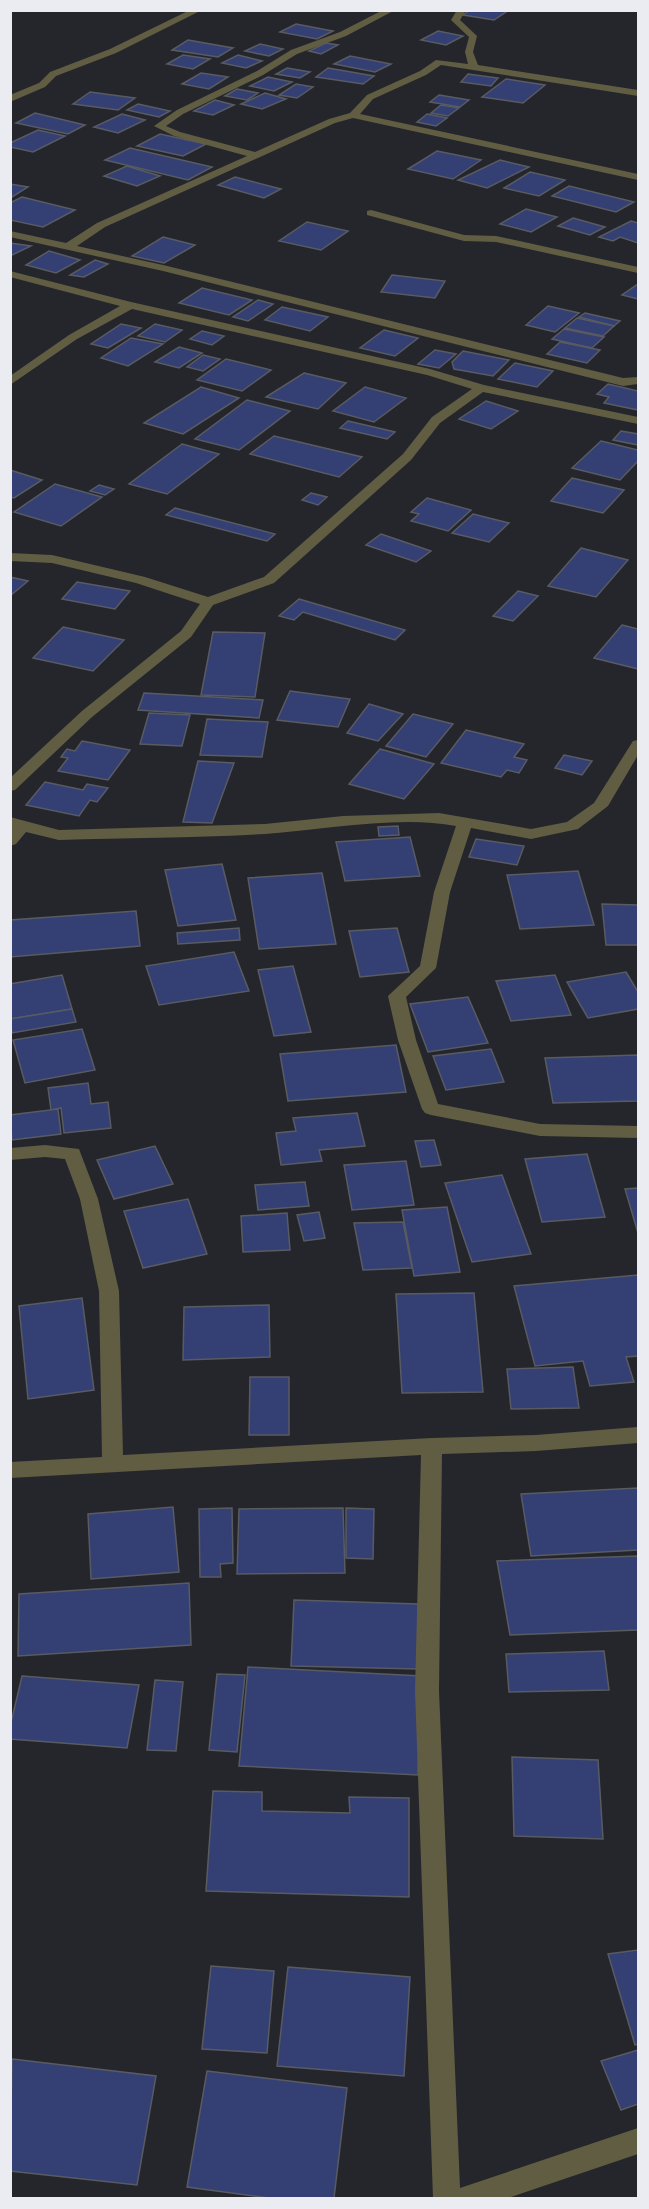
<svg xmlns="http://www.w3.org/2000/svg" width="649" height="2209" viewBox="0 0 649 2209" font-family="Helvetica,sans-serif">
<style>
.building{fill:#343f73;stroke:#595b62;stroke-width:1.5}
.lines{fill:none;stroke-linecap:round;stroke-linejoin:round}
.minor{fill:#615d42;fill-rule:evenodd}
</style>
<rect width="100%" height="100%" fill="#24262c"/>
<!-- building -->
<g class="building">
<polygon points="470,10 509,10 494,20 463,15"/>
<polygon points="296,24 333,31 317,39 280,32"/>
<polygon points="438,31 463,36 446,45 421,40"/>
<polygon points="188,40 233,48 218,57 172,50"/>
<polygon points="326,43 338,45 321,54 309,51"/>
<polygon points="260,44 283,49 269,56 245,51"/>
<polygon points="183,55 210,59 193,69 167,64"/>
<polygon points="238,55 262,61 246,68 222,63"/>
<polygon points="350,56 391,64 375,72 334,64"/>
<polygon points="287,68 310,72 300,78 276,74"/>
<polygon points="328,68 374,76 363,84 316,77"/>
<polygon points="201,73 228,77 209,89 182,84"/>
<polygon points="468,74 498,78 491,86 461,82"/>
<polygon points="268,77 292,82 274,91 250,86"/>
<polygon points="506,79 545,85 523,103 482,97"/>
<polygon points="296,84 313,87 297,98 279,95"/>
<polygon points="237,89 258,93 247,100 225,96"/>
<polygon points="90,92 135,98 118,110 73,104"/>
<polygon points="265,93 286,99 262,109 241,104"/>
<polygon points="439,95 469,100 460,107 430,102"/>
<polygon points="215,100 234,105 213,115 194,111"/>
<polygon points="138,104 170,111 159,117 127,110"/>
<polygon points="441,105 459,108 448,116 431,113"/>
<polygon points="35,113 85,125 68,134 16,123"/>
<polygon points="122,114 145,120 118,133 94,127"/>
<polygon points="427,114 447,118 436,126 417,122"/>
<polygon points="38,130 65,136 33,152 10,147 10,143"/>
<polygon points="160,134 206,144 183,156 137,146"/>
<polygon points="130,148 212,167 188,180 105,160"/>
<polygon points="437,151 481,160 453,179 408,169"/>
<polygon points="500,160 529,167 487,188 458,180"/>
<polygon points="127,166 160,176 137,186 104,176"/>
<polygon points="530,172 565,180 539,196 504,188"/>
<polygon points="235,177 281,189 264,198 218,185"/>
<polygon points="10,184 28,187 12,197"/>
<polygon points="569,186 634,202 616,212 552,196"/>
<polygon points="22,197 75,210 43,227 10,220 10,203"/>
<polygon points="526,209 557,217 531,232 500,224"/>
<polygon points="573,218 605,227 590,235 558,226"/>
<polygon points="631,221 638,223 638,243 620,237 613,241 599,237"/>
<polygon points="307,222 348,231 321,250 279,241"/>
<polygon points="163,237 195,245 164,263 132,256"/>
<polygon points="10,243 31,246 10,256"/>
<polygon points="49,251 80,260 56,273 26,265"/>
<polygon points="95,260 108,264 84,277 70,275"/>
<polygon points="392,275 445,281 435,298 381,292"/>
<polygon points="638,284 638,299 622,295"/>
<polygon points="202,288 252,300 229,315 179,303"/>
<polygon points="258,300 273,304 248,321 233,317"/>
<polygon points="548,306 579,313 555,332 526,325"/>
<polygon points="282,307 328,317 310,331 265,320"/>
<polygon points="585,313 620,321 614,326 579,317"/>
<polygon points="577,318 614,326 603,336 565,328"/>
<polygon points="121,324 141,328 108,348 91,344"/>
<polygon points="155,324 182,330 165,342 138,336"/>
<polygon points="564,329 604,337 592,348 552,339"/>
<polygon points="384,330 418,338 395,356 360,348"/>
<polygon points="202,331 224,336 212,345 190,339"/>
<polygon points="131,338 163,344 128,366 101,358"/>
<polygon points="560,342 600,350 587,363 547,354"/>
<polygon points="179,347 202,353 179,368 155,362"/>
<polygon points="435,350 456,354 439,368 418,364"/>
<polygon points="463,351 509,360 493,376 454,369 452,362"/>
<polygon points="203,355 220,359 203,371 187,367"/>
<polygon points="226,359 271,370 242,391 197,380"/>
<polygon points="515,363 553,371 537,387 498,379"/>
<polygon points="304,373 346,383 318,409 266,397"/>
<polygon points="608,384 638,391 638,410 604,403 609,397 597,394"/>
<polygon points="201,387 239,398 183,434 144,423"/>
<polygon points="365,387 406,398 374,422 333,411"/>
<polygon points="247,400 290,411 239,450 195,439"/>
<polygon points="486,401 518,411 491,429 459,419"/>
<polygon points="348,421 395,432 387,439 340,428"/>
<polygon points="621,431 638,434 638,445 613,440"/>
<polygon points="274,436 362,457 339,477 250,454"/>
<polygon points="601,441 638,450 638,461 620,480 572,468"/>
<polygon points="182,444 219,454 167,494 129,484"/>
<polygon points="10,470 42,480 14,498 10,497"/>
<polygon points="572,478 624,490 603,513 551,501"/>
<polygon points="55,484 102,497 61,526 14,512"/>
<polygon points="99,485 114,489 105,495 90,491"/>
<polygon points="311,493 327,497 318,505 302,500"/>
<polygon points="427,498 471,510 448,531 411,521 419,514 411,512"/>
<polygon points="175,508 275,534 267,541 166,515"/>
<polygon points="473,514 509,523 489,542 452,533"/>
<polygon points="381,534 431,551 416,562 366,545"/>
<polygon points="581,548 628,560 596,597 548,586"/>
<polygon points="10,577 28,581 10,596"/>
<polygon points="77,582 130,591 115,609 62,599"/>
<polygon points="518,591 538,596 513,621 493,616"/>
<polygon points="299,599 405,630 395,640 303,612 294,620 279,616"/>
<polygon points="622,625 638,629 638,669 594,658"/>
<polygon points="63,627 124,640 93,671 33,658"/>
<polygon points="213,632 265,633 255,697 201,695"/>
<polygon points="290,691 350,699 338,727 277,720"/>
<polygon points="144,693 263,700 259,718 138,710"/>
<polygon points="369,704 403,714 378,741 347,733"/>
<polygon points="149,713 190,715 182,746 140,744"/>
<polygon points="413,714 453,724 426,757 386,746"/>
<polygon points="207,719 268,722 262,757 200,755"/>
<polygon points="466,730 524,744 514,757 527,760 519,773 507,770 501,777 441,763"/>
<polygon points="82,741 130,750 108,780 58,771 68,758 61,757 67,749 75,751"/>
<polygon points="380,749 434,764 404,799 349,784"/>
<polygon points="564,755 592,761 582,775 555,768"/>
<polygon points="198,761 234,763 212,823 183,822"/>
<polygon points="45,782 83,790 87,784 108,788 97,802 90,800 79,816 26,805"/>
<polygon points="398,826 399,835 379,836 378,827"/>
<polygon points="410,837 420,876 345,881 336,842"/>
<polygon points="476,839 524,846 517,865 469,857"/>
<polygon points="222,864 236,920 178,926 165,870"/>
<polygon points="578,871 594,925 520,929 507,875"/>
<polygon points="322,873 336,944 259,949 248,878"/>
<polygon points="602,904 638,905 638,945 606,945"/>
<polygon points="136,911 140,946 10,957 10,920"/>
<polygon points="239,928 240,940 178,944 177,933"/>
<polygon points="397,928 409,972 360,977 349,931"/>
<polygon points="234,952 249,991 159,1005 146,966"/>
<polygon points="293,966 311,1032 274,1036 258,970"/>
<polygon points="626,972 638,992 638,1009 588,1018 567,982"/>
<polygon points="62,975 72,1009 10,1019 10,984"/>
<polygon points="555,975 571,1015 511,1021 496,981"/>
<polygon points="468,997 488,1043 428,1052 410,1004"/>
<polygon points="72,1009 76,1022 12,1033 10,1019"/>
<polygon points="82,1029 95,1070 25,1083 13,1040"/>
<polygon points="396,1045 406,1092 288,1101 280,1054"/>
<polygon points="491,1049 504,1082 446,1090 433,1056"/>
<polygon points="638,1055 638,1101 553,1103 545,1058"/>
<polygon points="88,1083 91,1104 108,1102 111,1128 64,1133 61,1108 51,1110 48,1088"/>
<polygon points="58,1109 61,1134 12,1140 10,1115"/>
<polygon points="357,1113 365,1146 319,1150 322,1161 281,1165 276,1133 296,1131 293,1118"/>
<polygon points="434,1140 441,1165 421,1167 415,1141"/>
<polygon points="155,1146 173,1184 114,1199 97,1160"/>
<polygon points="587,1154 605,1217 542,1222 525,1159"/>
<polygon points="406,1161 414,1205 352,1210 344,1165"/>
<polygon points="502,1175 531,1254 472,1262 445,1183"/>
<polygon points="305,1182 309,1206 258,1210 255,1185"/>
<polygon points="638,1188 638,1233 625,1189"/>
<polygon points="188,1199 207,1254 143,1268 124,1211"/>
<polygon points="447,1207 460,1272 414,1276 402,1210"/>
<polygon points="319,1212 325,1238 304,1241 297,1215"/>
<polygon points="287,1213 290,1250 243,1252 241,1216"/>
<polygon points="403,1222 412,1268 363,1270 354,1223"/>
<polygon points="638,1275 638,1356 626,1357 634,1382 590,1386 583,1361 535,1366 514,1286"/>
<polygon points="474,1293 483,1392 402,1393 396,1294"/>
<polygon points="82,1298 94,1390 28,1399 19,1306"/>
<polygon points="269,1305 270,1357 183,1360 184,1307"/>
<polygon points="573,1367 579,1408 511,1409 507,1369"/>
<polygon points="250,1377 289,1377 289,1435 249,1435"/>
<polygon points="638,1488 638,1550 531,1556 521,1494"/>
<polygon points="173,1507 179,1572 91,1579 88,1514"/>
<polygon points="232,1508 233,1563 220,1564 221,1577 200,1577 199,1509"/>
<polygon points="343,1508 345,1573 237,1574 239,1509"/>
<polygon points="346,1508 374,1509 373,1559 346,1558"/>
<polygon points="638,1556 638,1630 510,1635 497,1561"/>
<polygon points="189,1583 191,1645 18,1656 19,1594"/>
<polygon points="294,1600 418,1604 418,1669 291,1666"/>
<polygon points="604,1651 609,1690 509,1692 506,1654"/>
<polygon points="248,1667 421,1676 418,1775 239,1766"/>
<polygon points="217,1674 245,1675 237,1752 209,1750"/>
<polygon points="22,1676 139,1685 127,1748 10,1739 10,1727"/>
<polygon points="155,1680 183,1682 176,1751 147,1750"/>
<polygon points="512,1757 598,1760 603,1839 514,1836"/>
<polygon points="213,1791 262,1792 262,1811 350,1813 349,1797 409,1798 409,1897 206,1891"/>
<polygon points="638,1950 638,2044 635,2045 608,1954"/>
<polygon points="211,1966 274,1971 267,2053 202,2049"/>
<polygon points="288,1967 410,1977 404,2076 277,2066"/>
<polygon points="638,2050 638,2104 621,2110 601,2061"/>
<polygon points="12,2059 156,2076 137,2185 10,2171"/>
<polygon points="207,2071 347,2088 334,2198 269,2198 187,2187"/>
</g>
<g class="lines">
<!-- minor -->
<g class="minor">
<polygon points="190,10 202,10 116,53 56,76 45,87 10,102 10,95 39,83 50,72 110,49"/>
<polygon points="383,10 395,10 346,36 297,54 263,75 183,114 166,126 180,132 255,152 329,119 350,113 367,95 420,71 436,60 468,64 465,52 469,37 451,20 457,10 466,10 460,20 477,36 473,52 478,65 638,90 638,96 441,65 426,75 373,99 360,114 638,174 638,180 353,118 335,123 105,227 77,246 163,265 623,378 638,377 638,384 623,386 163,271 10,237 10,231 66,243 97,223 247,156 174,136 154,126 177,110 257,71 291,50 340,32"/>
<polygon points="371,210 464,235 496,236 638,267 638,273 496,242 464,241 367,215 367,211"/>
<polygon points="10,271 131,302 430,369 484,385 638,417 638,424 483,392 440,423 411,460 274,583 213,605 191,637 92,717 15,790 10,791 10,778 82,711 181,631 200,604 136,583 52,563 10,561 10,553 52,555 145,577 208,597 264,577 403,454 432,417 472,389 427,375 132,309 77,339 10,385 10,376 69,335 120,306 10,277"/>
<path d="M638 740V755L608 806 578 829 531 839 471 828 450 892 436 968 406 997 416 1040 438 1104 540 1124 638 1126V1138L540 1136 431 1115 425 1113 422 1109 398 1040 388 996 420 966 434 892 456 826C398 815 325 830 265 834 196 838 127 838 59 840L26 832 16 844 10 846 12 828 10 817 59 830 265 824 343 816 439 813 531 829 567 822 594 803 633 741Z"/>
<polygon points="45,1145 79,1149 98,1199 119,1291 123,1455 432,1438 536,1435 638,1427 638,1443 536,1451 442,1454 439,1691 460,2188 638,2128 638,2154 508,2198 433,2198 415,1691 421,1455 10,1478 10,1462 102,1457 99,1291 80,1199 65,1159 45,1157 10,1160 10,1148"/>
</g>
</g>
<!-- border -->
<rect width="649" height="2209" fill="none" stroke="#ebecf1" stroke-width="24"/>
</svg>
